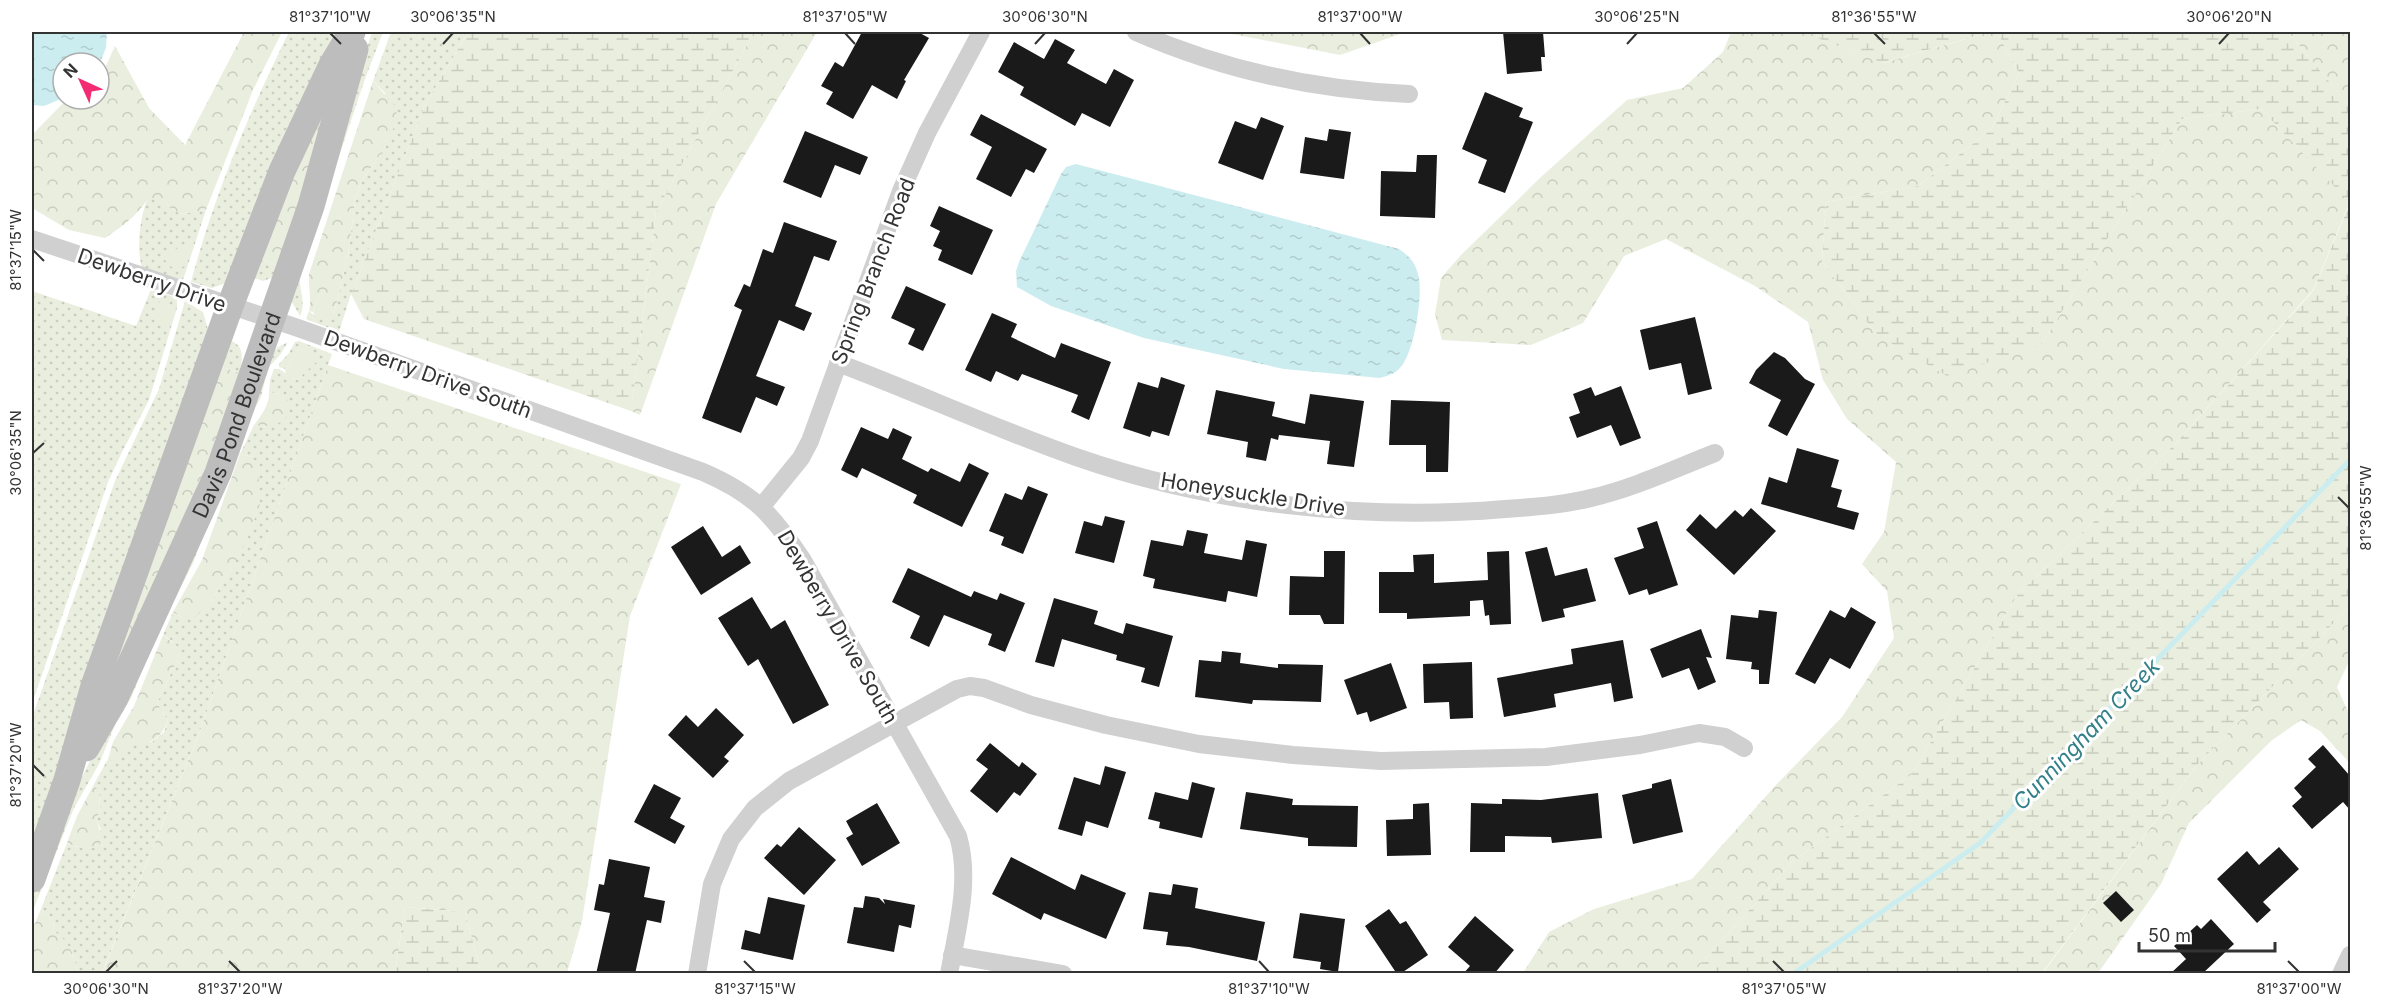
<svg xmlns="http://www.w3.org/2000/svg" width="2382" height="1005" viewBox="0 0 2382 1005" font-family="Inter,sans-serif">
<style>
.grass{fill:url(#grass-dots)}
.forest{fill:url(#forest-crowns)}
.wetland{fill:url(#wetland-marsh)}
.green{fill:#eaeede}
.water{fill:url(#water-ripples)}
.lines{fill:none;stroke-linecap:round;stroke-linejoin:round}
.stream{stroke:#ccedf0;stroke-width:5}
.building{fill:#1a1a1a}
.street{stroke:#d0d0d0;stroke-width:18}
.secondary{stroke:#bdbdbd;stroke-width:27}
.ticks{fill:none;stroke:#333;stroke-width:2}
.labels{text-anchor:middle;dominant-baseline:central;stroke-width:6;stroke-linejoin:round;paint-order:stroke}
.street-label{font-size:21px;fill:#333;stroke:#fff}
.water-label{font-size:22px;font-style:italic;fill:#328088;stroke:#fff}
.neatline{fill:none;stroke:#333;stroke-width:2}
.ticks-label{font-size:15px;text-anchor:middle;fill:#333}
</style>
<defs>
<pattern id="grass-dots" width="8" height="8" patternUnits="userSpaceOnUse" patternTransform="scale(1.5)"><rect width="8" height="8" fill="#eaeede"/><path d="M2 2h.1M6 6h.1" fill="none" stroke="#c9cdbf" stroke-width="1.8" stroke-linecap="round"/></pattern>
<pattern id="forest-crowns" width="20" height="18" patternUnits="userSpaceOnUse" patternTransform="scale(1.5)"><rect width="20" height="18" fill="#eaeede"/><path d="M2 6a3 3 0 1 1 6 0M12 15a3 3 0 1 1 6 0" fill="none" stroke="#c9cdbf"/></pattern>
<pattern id="wetland-marsh" width="20" height="14" patternUnits="userSpaceOnUse" patternTransform="scale(1.5)"><rect width="20" height="14" fill="#eaeede"/><path d="M1 5h8M5 5V1M11 12h8M15 12V8" fill="none" stroke="#c9cdbf"/></pattern>
<pattern id="water-ripples" width="26" height="14" patternUnits="userSpaceOnUse" patternTransform="scale(1.5)"><rect width="26" height="14" fill="#ccedf0"/><path d="M2 4q2-2 4 0t4 0M15 11q2-2 4 0t4 0" fill="none" stroke="#b0ccce"/></pattern>
</defs>
<rect width="100%" height="100%" fill="#fff"/>
<!-- grass -->
<g class="grass">
<path d="M289 32H341L226 283 212 288 191 282C214 195 249 113 289 32Z"/>
<path d="M372 32H383L365 79 300 273C298 289 307 302 300 316L292 302 293 284Z"/>
<polygon points="391,32 468,32 425,105 351,294 339,332 306,319 309,311 315,316 334,314 348,255 355,202 361,182 386,146 385,93 373,81"/>
<path d="M149 196 168 205 180 214 206 210 183 280 142 267C136 250 140 212 149 196Z"/>
<polygon points="257,257 282,267 277,276 263,281 252,277"/>
<polygon points="151,289 177,298 177,308 149,400 122,452 108,482 32,704 32,291 136,326"/>
<polygon points="185,301 203,312 209,333 32,842 32,718 115,481 159,389"/>
<path d="M229 340C245 345 243 359 239 373L217 365Z"/>
<polygon points="299,341 332,354 328,365 200,731 102,973 78,973 73,955 54,931 53,920 41,909 67,843 78,847 101,830 96,820 100,810 99,789 93,786 108,759 114,760 134,741 152,742 164,732 168,721 157,703 179,656 172,641 163,635 173,612 183,618 212,601 223,580 232,569 252,457 240,454 254,425 268,427 280,394 269,392 270,380 274,369 279,369 297,380 318,360 302,349 298,350 285,369 279,367 279,364 289,353 295,342"/>
<polygon points="288,342 280,355 268,368 261,397 244,429 193,563 158,632 131,698 115,725 99,764 74,808 32,913 32,897 67,807 111,719 271,356 278,347"/>
</g>
<!-- forest -->
<g class="forest">
<path d="M244 32H282L253 90 206 210 180 214 168 205 149 197C138 215 123 226 105 238L69 230 32 208V135L67 99H99V73L105 68 115 46 149 108 185 145Z"/>
<polygon points="754,32 817,32 716,204 640,415 631,411 656,212"/>
<polygon points="1222,32 1406,32 1340,55"/>
<polygon points="1731,32 1816,32 1817,38 1883,63 1990,32 1997,32 2019,73 1991,130 1918,186 1826,202 1822,262 1877,335 2041,345 2182,119 2261,109 2350,202 2313,290 2177,442 2018,594 1912,774 1792,862 1693,973 1523,973 1549,932 1594,909 1692,879 1775,786 1842,717 1894,638 1887,591 1862,564 1884,532 1896,462 1847,419 1823,380 1808,322 1755,286 1666,239 1624,256 1583,323 1531,345 1442,340 1435,314 1441,278 1461,255 1541,177 1627,100 1683,88 1723,52"/>
<polygon points="2288,32 2350,32 2350,107"/>
<polygon points="336,70 282,267 257,257"/>
<path d="M373 81 394 105 398 118 386 146 361 182 355 202 348 255 334 314 323 295H319L313 312 309 311C312 298 308 287 309 274Z"/>
<polygon points="217,365 239,373 210,461 106,695 167,500"/>
<polygon points="328,365 681,484 630,616 582,921 567,973 481,973 465,912 405,907 395,973 102,974 200,731"/>
<path d="M269 392 280 394 288 400V415C278 427 269 428 254 425 261 416 270 404 269 392Z"/>
<polygon points="240,454 252,457 258,467 260,504 249,535 232,569 223,580 212,601 196,616 183,618 173,612 202,560"/>
<polygon points="2350,606 2350,659 2337,687 2350,716 2350,763 2320,731 2301,720 2271,741 2189,823 2161,884 2098,973 2042,974 2197,765"/>
<path d="M163 635 177 646 179 656 157 703 168 721C162 736 150 748 134 741L126 754 114 761 108 759 113 742 134 706Z"/>
<path d="M93 786 99 789 100 810 96 820C110 852 91 853 67 843L77 816Z"/>
<path d="M41 909 53 920 54 931C70 941 74 956 78 973H32V930Z"/>
</g>
<!-- wetland -->
<g class="wetland">
<polygon points="468,32 754,32 656,212 631,411 364,319 351,294 425,105"/>
<polygon points="1816,32 1990,32 1882,63 1817,38"/>
<polygon points="1997,32 2288,32 2350,107 2350,606 2197,765 2042,973 1693,973 1792,862 1912,774 2018,594 2177,442 2313,291 2350,203 2261,109 2182,119 2041,345 1947,376 1877,335 1822,262 1826,202 1918,186 1991,130 2019,73"/>
<polygon points="405,907 465,912 481,973 395,973"/>
</g>
<!-- green -->
<g class="green">
<path d="M187 243 192 244C193 251 188 262 183 267H171L164 259 169 253Z"/>
<polygon points="323,294 334,314 332,320 315,316 313,312 319,295"/>
<polygon points="158,302 173,305 174,314 168,327 159,325 155,306"/>
<polygon points="301,349 317,356 318,360 297,380 286,374 285,369 298,350"/>
</g>
<!-- water -->
<g class="water">
<polygon points="32,32 107,32 106,48 99,65 99,63 63,63 63,98 44,106 32,105"/>
<path d="M1076 164 1399 249C1409 256 1415 262 1418 274 1424 293 1414 354 1400 368 1395 374 1387 376 1380 378L1284 369 1144 338 1051 306 1017 287 1016 271 1019 262 1061 174 1066 167Z"/>
</g>
<g class="lines">
<!-- stream -->
<polyline class="stream" points="1793,974 1980,843 2350,460"/>
</g>
<!-- building -->
<g class="building">
<polygon points="862,32 918,32 929,38 904,80 906,81 897,99 872,85 853,119 826,104 833,92 821,86 835,62 843,67"/>
<polygon points="1503,32 1543,32 1545,57 1541,57 1542,71 1507,74"/>
<polygon points="1055,39 1075,50 1067,63 1106,84 1114,69 1134,80 1110,127 1082,113 1075,126 1020,95 1024,87 998,72 1014,42 1044,59"/>
<polygon points="1485,92 1523,108 1519,117 1533,122 1505,193 1478,183 1487,160 1462,149"/>
<polygon points="981,114 1047,149 1034,173 1026,169 1011,197 976,179 992,147 970,135"/>
<polygon points="1261,117 1284,126 1263,180 1218,163 1235,121 1256,129"/>
<polygon points="1329,129 1351,132 1344,179 1300,173 1305,137 1327,141"/>
<polygon points="805,131 868,157 860,175 835,165 821,198 783,182"/>
<polygon points="1417,155 1437,155 1435,218 1380,216 1381,171 1416,172"/>
<polygon points="939,206 993,230 972,275 938,260 942,250 933,246 940,231 930,226"/>
<polygon points="784,222 837,241 829,261 814,256 795,306 812,313 804,331 779,320 756,376 785,387 777,406 756,397 741,433 702,418 742,310 734,306 744,284 750,287 763,249 773,253"/>
<polygon points="906,286 946,304 923,351 908,344 915,329 891,318"/>
<polygon points="992,313 1017,324 1011,337 1055,358 1061,343 1111,362 1089,420 1071,412 1078,395 1022,374 1018,381 996,371 991,382 965,370"/>
<polygon points="1695,317 1712,389 1688,395 1681,363 1649,370 1640,330"/>
<polygon points="1774,352 1785,358 1805,379 1815,384 1787,436 1768,426 1781,400 1749,383 1756,370"/>
<polygon points="1161,377 1185,385 1169,436 1152,431 1150,437 1123,428 1138,382 1158,388"/>
<polygon points="1621,386 1641,438 1620,446 1611,425 1577,438 1569,417 1580,413 1573,394 1591,387 1595,396"/>
<polygon points="1216,390 1275,402 1272,416 1305,424 1310,394 1364,401 1354,467 1327,464 1330,441 1279,435 1278,440 1271,438 1266,461 1246,457 1248,442 1207,434"/>
<polygon points="1391,400 1450,402 1448,472 1426,472 1426,445 1389,445"/>
<polygon points="861,427 888,439 893,428 912,437 902,459 928,472 931,468 960,482 969,463 989,473 962,527 913,503 917,495 862,468 857,478 841,470"/>
<polygon points="1797,448 1839,460 1831,487 1842,490 1837,507 1859,513 1854,530 1761,504 1769,477 1787,483"/>
<polygon points="1028,486 1048,494 1023,554 1001,545 1004,537 989,531 1005,493 1022,500"/>
<polygon points="1751,508 1776,531 1734,575 1686,530 1700,514 1716,529 1735,510 1743,517"/>
<polygon points="1105,516 1125,521 1114,563 1075,553 1084,521 1102,526"/>
<polygon points="1657,521 1678,585 1649,595 1647,589 1629,595 1614,558 1644,548 1637,528"/>
<polygon points="703,526 722,557 740,545 751,563 701,595 671,547"/>
<polygon points="1187,530 1208,534 1204,553 1242,560 1246,540 1267,544 1257,597 1228,591 1226,602 1153,588 1155,579 1143,576 1151,540 1183,546"/>
<polygon points="1547,547 1555,576 1587,568 1596,601 1563,609 1565,617 1542,622 1525,552"/>
<polygon points="1324,551 1345,551 1344,624 1324,624 1320,615 1289,615 1290,576 1324,577"/>
<polygon points="1509,551 1511,624 1490,625 1489,615 1485,616 1483,600 1470,601 1470,616 1407,619 1407,613 1379,613 1379,572 1414,572 1413,555 1434,554 1434,583 1488,580 1487,552"/>
<polygon points="908,568 971,597 974,591 997,600 1000,593 1025,603 1005,652 988,645 992,634 944,615 929,647 910,638 920,616 892,602"/>
<polygon points="752,597 771,629 785,620 829,705 793,724 758,659 748,666 718,618"/>
<polygon points="1054,598 1098,611 1094,624 1123,634 1126,623 1173,636 1159,687 1141,682 1145,668 1116,660 1117,655 1062,639 1054,667 1035,662"/>
<polygon points="1851,607 1876,622 1850,669 1830,658 1815,684 1795,674 1830,610 1845,618"/>
<polygon points="1759,610 1777,612 1769,684 1759,684 1759,670 1751,669 1752,662 1726,659 1731,615 1758,618"/>
<polygon points="1701,629 1712,658 1706,657 1716,682 1698,690 1689,668 1662,678 1650,649"/>
<polygon points="1623,640 1633,698 1614,702 1611,683 1554,694 1556,707 1504,717 1497,678 1573,664 1571,649"/>
<polygon points="1222,651 1241,653 1240,663 1278,668 1278,664 1323,665 1321,702 1253,700 1252,704 1195,697 1199,660 1221,662"/>
<polygon points="1472,662 1473,718 1450,719 1449,702 1424,703 1423,664"/>
<polygon points="1391,663 1407,708 1370,722 1367,712 1357,715 1344,680"/>
<polygon points="716,708 744,735 724,757 729,761 713,778 668,735 686,715 698,727"/>
<polygon points="990,743 1019,767 1022,762 1037,774 1020,796 1014,792 997,813 970,791 988,769 976,760"/>
<polygon points="2323,745 2350,776 2350,810 2343,802 2312,829 2292,806 2302,797 2294,788 2316,767 2308,759"/>
<polygon points="1105,766 1126,772 1108,828 1086,821 1082,836 1058,829 1074,777 1100,785"/>
<polygon points="1671,779 1683,832 1633,844 1622,795 1652,788 1652,784"/>
<polygon points="1192,782 1215,788 1202,838 1159,828 1160,822 1148,819 1155,792 1188,800"/>
<polygon points="654,784 681,798 670,818 685,826 675,844 634,822"/>
<polygon points="1246,792 1293,799 1292,805 1358,806 1357,847 1308,846 1308,838 1240,829"/>
<polygon points="1598,793 1602,838 1552,843 1551,837 1505,836 1505,852 1470,852 1471,803 1502,804 1502,799 1541,800"/>
<polygon points="877,803 900,843 862,866 846,838 853,834 846,821"/>
<polygon points="1429,803 1431,855 1387,856 1386,820 1413,819 1413,804"/>
<polygon points="799,827 836,860 804,895 764,858 777,844 781,847"/>
<polygon points="2279,847 2299,869 2263,902 2271,910 2257,923 2217,879 2247,851 2259,865"/>
<polygon points="1011,857 1075,890 1081,874 1126,893 1106,939 1044,913 1041,920 992,894"/>
<polygon points="609,859 650,867 644,897 665,901 661,923 647,920 635,974 596,974 610,913 594,910 599,884 604,885"/>
<polygon points="1173,884 1198,888 1195,908 1265,922 1257,961 1189,947 1166,945 1168,932 1143,929 1149,892 1171,895"/>
<polygon points="2116,891 2134,910 2121,922 2103,903"/>
<polygon points="865,896 879,898 885,904 883,899 915,905 911,928 899,925 894,952 847,943 854,907 863,908"/>
<polygon points="768,897 805,905 793,960 741,949 745,930 760,934"/>
<polygon points="1389,909 1400,924 1406,921 1428,955 1400,974 1397,974 1365,926"/>
<polygon points="1300,913 1345,919 1338,972 1320,969 1321,962 1293,958"/>
<polygon points="1475,916 1514,950 1494,974 1463,974 1470,966 1448,947"/>
<polygon points="2211,919 2234,944 2202,974 2170,974 2186,959 2174,946 2197,925 2201,929"/>
</g>
<g class="lines">
<!-- street -->
<g class="street">
<path d="M1136 32C1223 70 1314 90 1409 94"/>
<path d="M32 239 298 328 703 472C754 494 772 514 802 559L958 836C971 880 957 929 949 974"/>
<path d="M838 363C918 393 996 429 1076 457 1211 504 1363 521 1505 509 1534 507 1563 505 1591 498 1634 488 1674 469 1715 453"/>
<polyline points="762,506 801,458 810,441 901,191 927,133 981,32"/>
<polyline points="952,955 1063,974"/>
<polyline points="697,974 712,884 731,839 755,808 789,781 957,689 970,686 984,688 1031,705 1106,725 1199,744 1293,755 1381,761 1546,757 1640,745 1699,733 1725,737 1744,748"/>
<polyline points="2341,974 2350,955"/>
</g>
<!-- secondary -->
<g class="secondary">
<path id="s1" d="M86 748 115 698 218 473 311 206 355 49"/>
<polyline points="32,879 67,780 94,686 230,306 282,171 332,65 352,32"/>
</g>
</g>
<!-- ticks -->
<path class="ticks" d="M330 33 341 44M845 33 855 44M1360 33 1370 44M1874 33 1885 44M443 44 453 33M1035 44 1045 33M1627 44 1637 33M2219 44 2229 33M33 250 44 261M33 453 44 443M2338 497 2349 508M33 765 44 776M229 961 240 972M744 961 755 972M1259 961 1269 972M1773 961 1784 972M2288 961 2299 972M106 972 117 961"/>
<g class="labels">
<!-- street labels -->
<g class="street-label">
<text transform="translate(873 271) rotate(-69)">Spring Branch Road</text>
<text transform="translate(152 280) rotate(19)">Dewberry Drive</text>
<text transform="translate(428 374) rotate(20)">Dewberry Drive South</text>
<text stroke="none"><textPath href="#s1" startOffset="366">Davis Pond Boulevard</textPath></text>
<text transform="translate(1253 494) rotate(9)">Honeysuckle Drive</text>
<text transform="translate(838 627) rotate(60)">Dewberry Drive South</text>
</g>
<!-- water labels -->
<g class="water-label">
<text transform="translate(2086 734) rotate(-46)">Cunningham Creek</text>
</g>
</g>
<!-- border -->
<rect width="2382" height="1005" fill="none" stroke="#ffffff" stroke-width="66"/>
<!-- north arrow -->
<g transform="translate(81 81) rotate(315)"><circle r="28" fill="#ffffff" stroke="#adadad" stroke-width="1.5"/>
<path d="M0-4.5L10 22L0 15L-10 22Z" fill="#f32b73"/>
<text y="-9" font-size="16" font-weight="bold" text-anchor="middle" fill="#333333">N</text>
</g>
<!-- scale -->
<path d="M2139 942v9h136v-9" fill="none" stroke="#333333" stroke-width="3"/>
<text x="2148" y="942" font-size="18" fill="#333333" stroke="#ffffff" stroke-width="4.5" paint-order="stroke">50 m</text>
<rect x="33" y="33" width="2316" height="939" class="neatline"/>
<g class="ticks-label">
<text x="330" y="22">81°37'10"W</text>
<text x="453" y="22">30°06'35"N</text>
<text x="845" y="22">81°37'05"W</text>
<text x="1045" y="22">30°06'30"N</text>
<text x="1360" y="22">81°37'00"W</text>
<text x="1637" y="22">30°06'25"N</text>
<text x="1874" y="22">81°36'55"W</text>
<text x="2229" y="22">30°06'20"N</text>
<text transform="translate(16 250) rotate(-90)" y="5">81°37'15"W</text>
<text transform="translate(16 453) rotate(-90)" y="5">30°06'35"N</text>
<text transform="translate(2366 508) rotate(-90)" y="5">81°36'55"W</text>
<text transform="translate(16 765) rotate(-90)" y="5">81°37'20"W</text>
<text x="106" y="994">30°06'30"N</text>
<text x="240" y="994">81°37'20"W</text>
<text x="755" y="994">81°37'15"W</text>
<text x="1269" y="994">81°37'10"W</text>
<text x="1784" y="994">81°37'05"W</text>
<text x="2299" y="994">81°37'00"W</text>
</g>
</svg>
